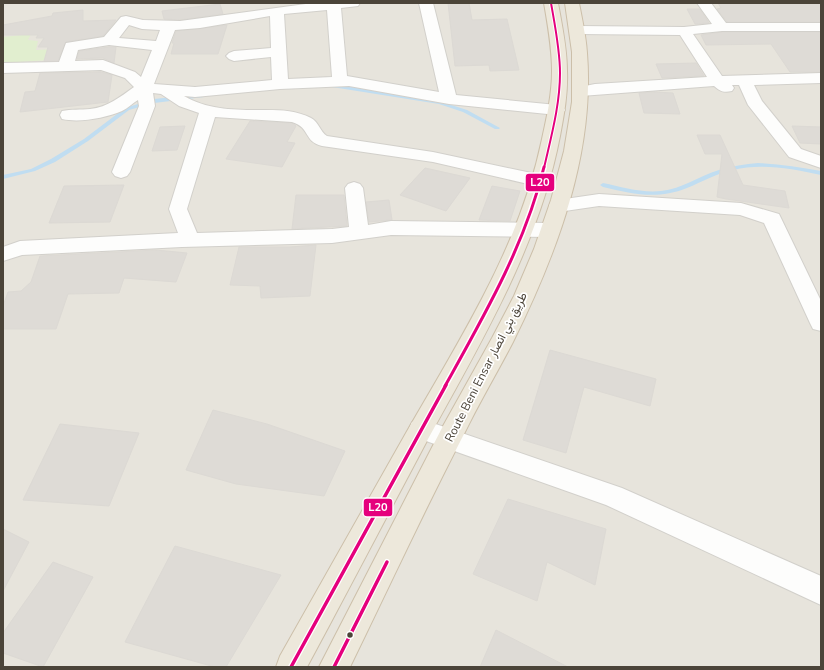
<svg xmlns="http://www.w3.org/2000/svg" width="824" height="670" viewBox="0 0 824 670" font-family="'Nunito Sans',Vazirmatn,sans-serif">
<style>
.residential{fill:#e7e4dc}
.green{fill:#e1eecf}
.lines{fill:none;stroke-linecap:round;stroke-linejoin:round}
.stream{fill:#c0ddf1;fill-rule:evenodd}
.building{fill:#dedbd6;stroke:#dcd9d4}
.minor-casing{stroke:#d2d0cb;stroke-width:2}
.highway-casing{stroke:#ccbfa9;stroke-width:2}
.minor{fill:#fdfdfc;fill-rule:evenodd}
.highway{fill:#ede8db;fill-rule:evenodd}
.bus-1-far2-casing{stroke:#fff;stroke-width:4}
.bus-1-far1-casing{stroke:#fff;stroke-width:6}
.bus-1-casing{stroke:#fff;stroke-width:6}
.bus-1-far2{stroke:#e5007d;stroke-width:2}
.bus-1-far1{stroke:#e5007d;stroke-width:3}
.bus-1{stroke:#e5007d;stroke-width:3.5}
.bus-dot{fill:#4b4439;stroke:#fff;stroke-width:1.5}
.labels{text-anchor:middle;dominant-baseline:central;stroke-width:3.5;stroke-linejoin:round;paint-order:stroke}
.street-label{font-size:12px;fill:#4b4439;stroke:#fff}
.line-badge{stroke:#fff;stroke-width:1.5}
.badge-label{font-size:11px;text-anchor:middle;font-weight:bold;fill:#fff}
</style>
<rect width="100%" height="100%" fill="#f4f2ee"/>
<!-- residential -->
<rect class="residential" x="3" y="3" width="818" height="664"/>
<!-- green -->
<polygon class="green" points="31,34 28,40 38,41 36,50 58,49 50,60 3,63 3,37"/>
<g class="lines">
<!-- stream -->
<g class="stream">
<polygon points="334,84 442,102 467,110 500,128 499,129 495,129 463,112 439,104 332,87 331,86"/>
<polygon points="202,94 205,96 204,97 154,103 129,110 88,141 55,162 35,171 3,179 3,175 31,169 51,159 84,139 125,108 154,99"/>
<path d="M758 163C780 164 800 167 821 171V175C792 169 762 163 733 170 717 173 702 182 687 188 657 200 633 194 603 187L600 185 603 183C622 187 641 193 661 191 682 189 699 176 719 170 732 166 745 164 758 163Z"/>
</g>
</g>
<!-- building -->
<g class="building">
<polygon points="448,3 469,3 472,20 507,19 519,70 490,71 489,65 455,66"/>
<polygon points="718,3 821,3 821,22 727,22 717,9 721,8"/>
<polygon points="220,4 223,14 180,20 164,19 162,11"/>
<polygon points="687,9 700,9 709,23 695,24"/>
<polygon points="83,10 83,21 116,20 103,36 66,42 58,61 44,61 48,47 38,47 44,38 36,38 38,35 3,35 3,25 52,16 53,13"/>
<polygon points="227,25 218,54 171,54 174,43 172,43 176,31"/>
<polygon points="722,32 821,32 821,72 790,72 771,44 706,45 701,35"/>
<polygon points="109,47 116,47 114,63 103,58 77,59 79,51"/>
<polygon points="696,63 704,76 662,78 656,64"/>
<polygon points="101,72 112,75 108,102 20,112 25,92 35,91 40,73"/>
<polygon points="654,92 673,93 680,114 644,113 639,93"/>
<polygon points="250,121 292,123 296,126 287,142 295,143 282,167 226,159"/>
<polygon points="185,126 177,150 152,151 160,127"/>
<polygon points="792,126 821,127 821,144 800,143"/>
<polygon points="697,135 720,135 743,185 785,191 789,208 726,199 717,197 722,154 705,154"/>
<polygon points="425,168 470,178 446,211 400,195"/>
<polygon points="124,185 110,222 49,223 64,186"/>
<polygon points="492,186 520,191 510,221 479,220"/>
<polygon points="296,195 344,195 347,226 292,229"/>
<polygon points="389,200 392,220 369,222 366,202"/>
<polygon points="316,245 310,296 261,298 260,286 230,285 239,247 290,247"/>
<polygon points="156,250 187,253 176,282 124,278 119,293 68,294 56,329 3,329 3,306 8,292 21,291 31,282 40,256"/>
<polygon points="550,350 656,379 650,406 584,387 566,453 523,440"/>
<polygon points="213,410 267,424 345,451 324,496 236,484 186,470"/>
<polygon points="60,424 139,433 109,506 23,500"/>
<polygon points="508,499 606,529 595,585 547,562 537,601 473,574"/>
<polygon points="3,529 29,542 3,591"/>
<polygon points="175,546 281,575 226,667 215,667 125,642"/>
<polygon points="53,562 93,577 43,667 3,653 3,633"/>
<polygon points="496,630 568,667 480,667"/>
</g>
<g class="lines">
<defs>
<g id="minor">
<path d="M313 3H360L358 6 341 8 347 76 439 92 419 3H433L456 95 557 105 563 107 565 110 563 113 557 115 449 104 349 86 280 89 195 97 184 96C206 109 232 110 257 110 275 110 294 109 311 118 319 122 320 132 327 136L433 152 541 175 547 177 550 181 547 185 541 187 433 162 322 146C303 141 311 128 292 122L215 117 187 209 197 233 332 229 349 227 345 188 348 184 354 182 360 184 363 188 368 225 391 221 550 223 557 225 560 230 557 235 550 237 391 235 332 243 182 247 22 255 3 261V247L20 241 178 233 169 209 199 113 179 106 161 94 153 93 155 106 130 172 127 176 121 178 115 176 112 172 139 106 138 100C133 103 128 108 122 111 105 118 80 123 62 119L60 115 62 111C71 109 81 110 90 109 108 107 120 97 134 87L125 78 101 70 3 73V63L59 62 66 43 104 37 121 17 126 16 143 20 180 21ZM327 10 332 77 288 79 284 14ZM270 16 271 48 234 51 229 53 226 56 229 59 234 61 271 57 272 80 195 87 154 84 175 30 200 28ZM129 25 142 29 160 30 156 41 119 38ZM109 45 152 50 141 77 135 72 103 60 75 61 78 50Z"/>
<path d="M697 3H711L726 23H821V31H722L693 34 722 76 821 73V83L754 85 762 101 801 149 821 156V168L789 157 748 105 739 85H732L734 88 732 91C723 93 720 91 714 86L581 96 575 94 573 91 575 88 595 84 707 77 680 35 578 34 573 33 571 30 573 27 578 26 684 27 712 24Z"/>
<polygon points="599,194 741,203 779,214 821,301 821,331 813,329 810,323 764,223 740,215 599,206 558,212 551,210 549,206 551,202 558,200"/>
<polygon points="421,419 622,488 821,576 821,605 606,505 412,436 409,429 412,422"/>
</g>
<g id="highway">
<path d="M544 3H558C562 26 567 48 567 71 568 93 564 115 560 136 539 246 481 342 428 439 388 514 348 591 307 667H276L280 656C322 582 364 507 406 433 460 339 520 246 542 139 547 116 552 94 552 71 552 48 548 26 544 3Z"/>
<path d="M565 3H579C582 19 586 36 587 53 595 153 557 253 513 342 497 373 479 403 464 434 424 511 388 589 350 667H319L443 426 492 338 514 296 534 249 551 200 564 151 572 102V52Z"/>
</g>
</defs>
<!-- minor casing -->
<use href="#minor" class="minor-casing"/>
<!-- highway casing -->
<use href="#highway" class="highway-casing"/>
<!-- minor -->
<use href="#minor" class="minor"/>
<!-- highway -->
<use href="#highway" class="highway"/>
<defs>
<path id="bus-1-far2" d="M544 168C551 137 560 105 560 73 560 50 555 26 551 3"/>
<path id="bus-1-far1" d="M445 386C484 316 525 245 544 167"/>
<g id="bus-1">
<polyline points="291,667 446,385"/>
<polyline points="334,667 387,562"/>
</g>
</defs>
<!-- bus-1-far2 casing -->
<use href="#bus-1-far2" class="bus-1-far2-casing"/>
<!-- bus-1-far1 casing -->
<use href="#bus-1-far1" class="bus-1-far1-casing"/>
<!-- bus-1 casing -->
<use href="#bus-1" class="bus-1-casing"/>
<!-- bus-1-far2 -->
<use href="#bus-1-far2" class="bus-1-far2"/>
<!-- bus-1-far1 -->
<use href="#bus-1-far1" class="bus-1-far1"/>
<!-- bus-1 -->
<use href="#bus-1" class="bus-1"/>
</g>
<!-- markers -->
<circle class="bus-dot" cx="350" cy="635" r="3.5"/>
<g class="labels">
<!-- street labels -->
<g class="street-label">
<text transform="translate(486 367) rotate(-63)">Route Beni Ensar طريق بني انصار</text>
</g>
</g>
<g class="line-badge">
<rect x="525" y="173" width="30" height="19" rx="4" fill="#e5007d"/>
<rect x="363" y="498" width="30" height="19" rx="4" fill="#e5007d"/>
</g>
<g class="badge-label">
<text x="540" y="186">L20</text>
<text x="378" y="511">L20</text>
</g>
<!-- border -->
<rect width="824" height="670" fill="none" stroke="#4b4439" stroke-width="8"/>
</svg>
